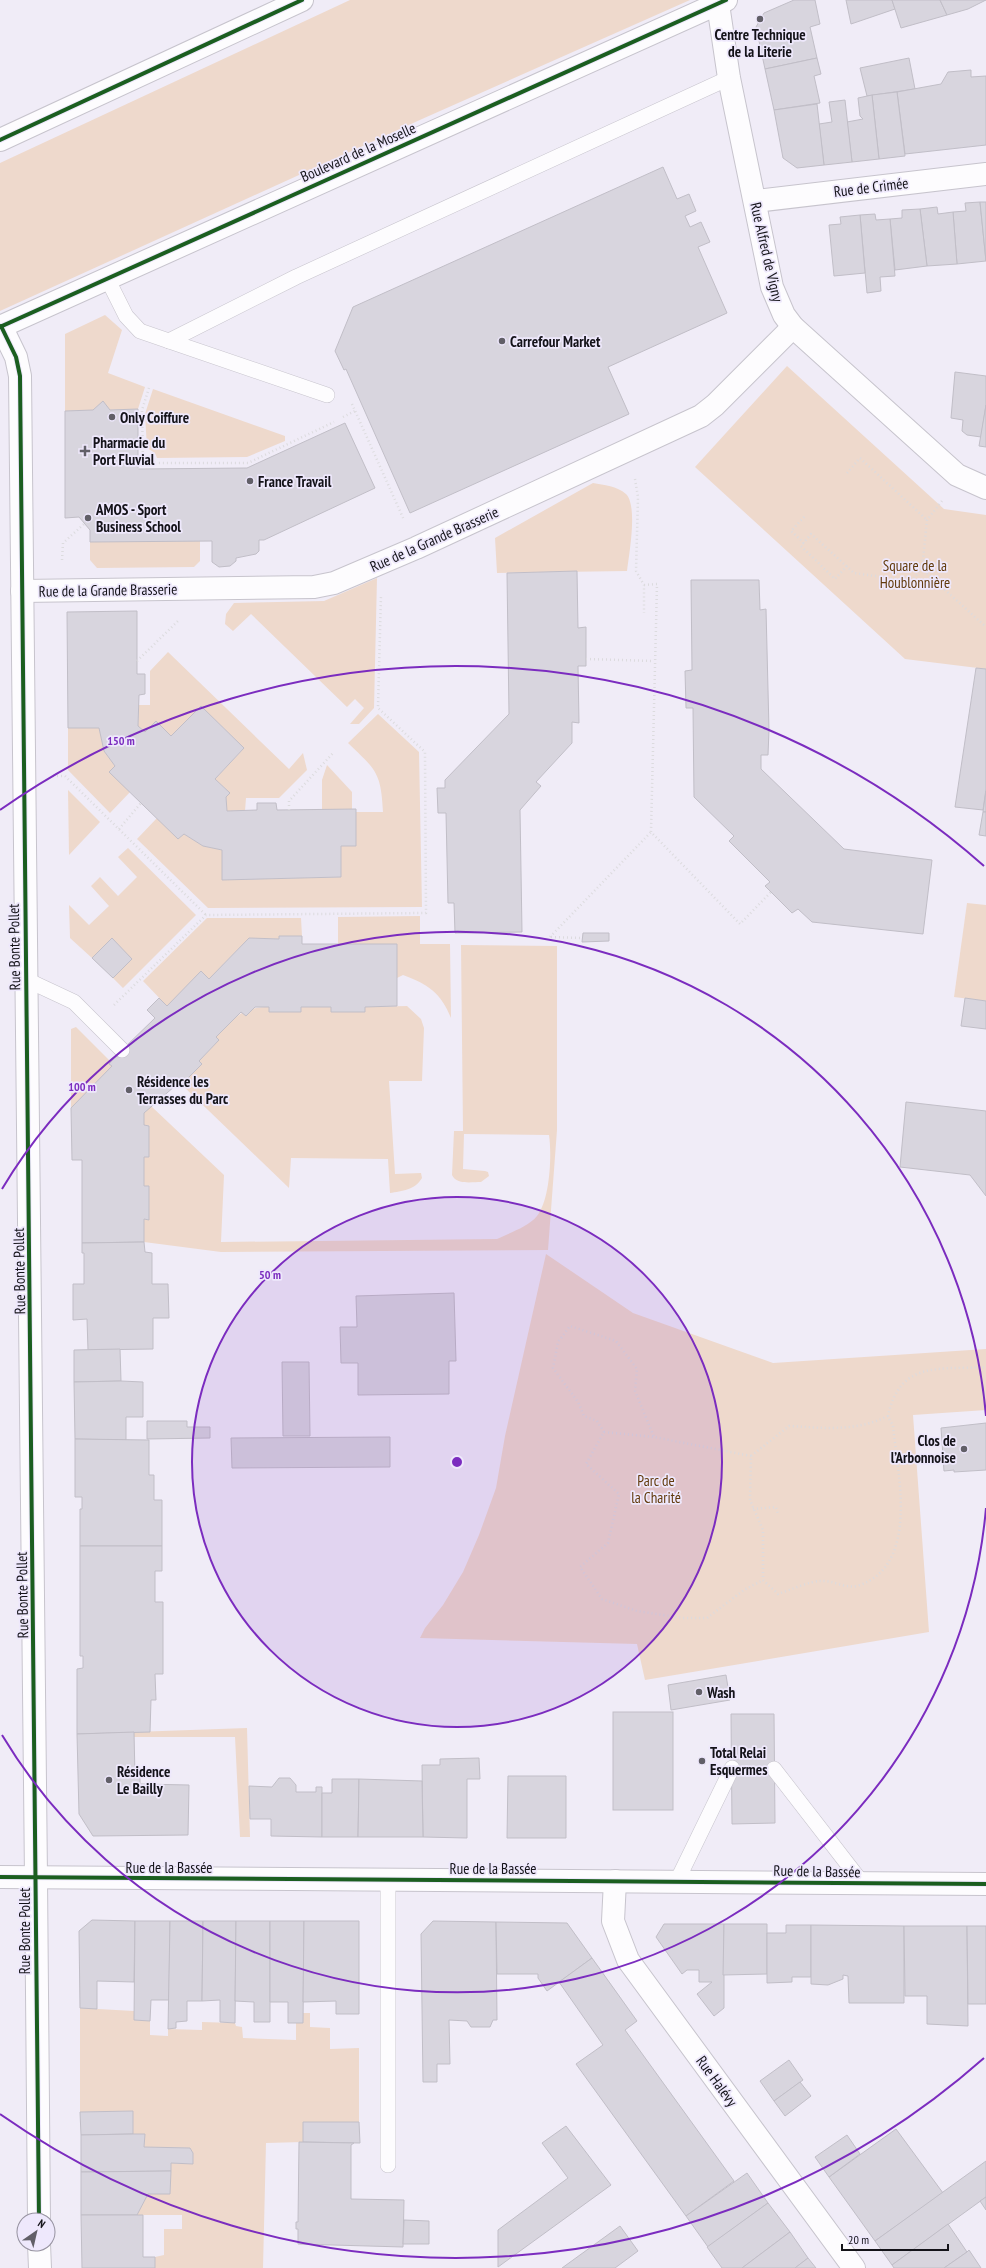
<svg xmlns="http://www.w3.org/2000/svg" width="986" height="2268" viewBox="0 0 986 2268" font-family="'PT Sans Narrow',sans-serif">
<style>
.green{fill:#eed9cc}
.building{fill:#d8d5de;stroke:#c1bec7}
.lines{fill:none;stroke-linecap:round;stroke-linejoin:round}
.service-casing{stroke:#c7c4cd;stroke-width:16}
.minor-casing{stroke:#c7c4cd;stroke-width:24}
.tertiary-casing{stroke:#c7c4cd;stroke-width:24}
.primary-casing{stroke:#c7c4cd;stroke-width:24}
.path{stroke:#dcdbde;stroke-width:2.5;stroke-dasharray:1 3;stroke-linecap:butt}
.service{stroke:#fdfcfe;stroke-width:15}
.minor{stroke:#fdfcfe;stroke-width:22}
.tertiary{stroke:#fdfcfe;stroke-width:22}
.primary{stroke:#fdfcfe;stroke-width:22}
.cycleway-casing{stroke:#eee8fc;stroke-width:6}
.cycleway{stroke:#1b5e20;stroke-width:4}
.ring{fill:none;stroke:#7b2cbf;stroke-width:2}
.poi-dot{fill:#615f67;stroke:#eee8fc;stroke-width:1.5}
.labels{text-anchor:middle;dominant-baseline:central;stroke-width:3.5;stroke-linejoin:round;paint-order:stroke}
.poi-label{font-size:15px;font-weight:bold;fill:#141319;stroke:#eee8fc;text-anchor:start}
.street-label{font-size:15px;fill:#141319;stroke:#eee8fc}
.park-label{font-size:15px;fill:#623a0c;stroke:#eee8fc}
.centre{fill:#7b2cbf;stroke:#eee8fc;stroke-width:2}
.ring-label{font-size:12px;text-anchor:middle;font-weight:bold;fill:#7b2cbf;stroke:#eee8fc;stroke-width:3.5;stroke-linejoin:round;paint-order:stroke}
</style>
<rect width="100%" height="100%" fill="#f0ecf7"/>
<!-- green -->
<g class="green">
<polygon points="350,0 690,0 422,119 0,311 0,163"/>
<polygon points="105,315 122,330 108,373 145,387 138,409 110,410 103,402 93,410 65,411 65,334"/>
<polygon points="787,366 944,509 986,515 986,669 905,659 695,467"/>
<polygon points="153,389 285,436 285,441 247,457 157,458 155,453 147,448 145,414"/>
<path d="M593 483C604 485 617 486 626 494 638 506 629 554 627 571L497 573 495 538Z"/>
<polygon points="200,541 200,561 194,567 97,568 90,560 90,542"/>
<polygon points="377,578 374,708 359,724 350,724 364,708 355,699 347,707 251,614 233,631 225,624 226,614 234,603 324,601"/>
<polygon points="168,652 289,769 303,753 307,770 279,798 246,798 245,811 227,811 226,797 230,793 215,779 244,748 201,706 171,736 156,721 145,732 138,726 139,705 150,705 150,671"/>
<path d="M378 714 419 752 422 907 208 908 137 839 157 818 178 839 184 834 203 846 222 850 223 880 341 877V846H356V812H383C381 772 376 770 348 743Z"/>
<polygon points="68,728 99,728 104,751 115,766 110,772 130,792 110,813 68,770"/>
<polygon points="327,765 352,792 352,809 322,810 322,780"/>
<polygon points="68,790 100,822 69,855"/>
<polygon points="128,848 196,915 123,988 113,978 131,959 112,939 92,958 70,938 69,905 89,925 109,906 91,886 100,877 118,896 137,877 118,857"/>
<polygon points="967,903 986,905 986,1001 954,997"/>
<path d="M420 916V944H450L451 1018C441 993 428 984 403 975L397 978V944H338V917Z"/>
<polygon points="207,918 301,918 302,936 279,936 279,939 249,938 209,979 201,972 167,1006 143,981"/>
<path d="M461 945 557 946V1130L548 1250 221 1252 144 1242V1219L148 1220 149 1186H144V1157H149V1126L144 1125V1113L151 1106 224 1175 221 1242 497 1239C509 1233 528 1227 537 1216 550 1200 552 1155 549 1135L464 1134 463 1169 485 1171 488 1172 489 1176 481 1182C472 1182 456 1185 452 1175L454 1131H463Z"/>
<path d="M407 1006 421 1019 424 1028 422 1081H389L395 1174 421 1173 422 1178C415 1190 402 1191 390 1193L388 1159 291 1158 289 1188 181 1084 202 1064 199 1061 219 1040 216 1037C235 1018 241 1007 269 1007V1012H301V1007H331V1012H365V1007Z"/>
<polygon points="76,1027 111,1062 110,1064 112,1066 71,1108 71,1029"/>
<polygon points="546,1254 633,1313 773,1363 986,1349 986,1410 913,1415 929,1632 645,1680 637,1644 420,1638 425,1628 443,1605 463,1572 479,1535 496,1488 505,1436"/>
<polygon points="247,1728 250,1837 240,1837 235,1737 134,1737 134,1732"/>
<polygon points="80,2008 134,2011 134,2020 150,2021 150,2035 168,2036 168,2029 202,2030 202,2022 235,2023 236,2026 242,2027 243,2038 296,2040 296,2023 303,2023 303,2013 310,2013 310,2027 330,2028 330,2049 359,2048 359,2122 303,2122 303,2142 266,2143 263,2268 155,2268 155,2257 164,2255 164,2229 182,2229 182,2215 137,2215 148,2194 170,2194 171,2163 193,2164 193,2153 190,2148 144,2147 145,2134 133,2134 132,2111 80,2112"/>
</g>
<!-- building -->
<g class="building">
<polygon points="794,0 815,0 820,24 810,27 817,58 765,69 756,27 764,13"/>
<polygon points="846,0 892,0 895,9 851,24"/>
<polygon points="892,0 940,0 947,15 901,28"/>
<polygon points="940,0 986,0 968,9 947,15"/>
<polygon points="817,58 821,74 814,76 820,103 774,110 765,69"/>
<polygon points="909,58 915,89 867,96 860,68"/>
<polygon points="971,70 971,77 986,76 986,145 905,154 897,92 941,84 948,72"/>
<polygon points="897,92 905,156 879,159 872,95"/>
<polygon points="872,95 879,159 852,162 847,122 863,119 860,116 858,98"/>
<polygon points="845,100 852,162 824,165 819,124 832,122 829,102"/>
<polygon points="817,104 824,165 797,168 783,158 774,110"/>
<polygon points="663,167 677,199 689,194 696,211 685,216 690,227 701,222 710,242 698,247 727,313 608,367 629,414 410,513 346,369 344,370 335,351 353,307"/>
<polygon points="980,202 986,261 957,264 953,212 966,211 965,203"/>
<polygon points="980,202 986,202 986,261"/>
<polygon points="937,207 938,214 953,212 957,264 927,266 920,209"/>
<polygon points="920,209 927,266 895,270 890,219 902,218 902,210"/>
<polygon points="875,214 876,220 890,219 895,276 880,277 881,291 867,293 860,215"/>
<polygon points="860,215 865,273 834,276 829,225 841,224 840,217"/>
<polygon points="955,372 986,376 986,405 981,437 967,435 962,431 963,420 951,418"/>
<polygon points="103,401 110,410 138,409 138,469 247,468 345,423 375,488 264,540 259,540 259,551 256,554 236,558 236,561 230,566 219,567 212,562 212,541 90,542 90,530 79,517 65,518 65,411 93,410"/>
<polygon points="986,405 986,447 979,446"/>
<polygon points="577,571 578,628 586,627 586,666 578,666 579,723 572,722 572,743 536,782 541,786 520,810 522,932 455,933 454,903 448,903 446,813 438,813 437,788 445,788 445,780 509,714 507,573"/>
<polygon points="691,580 759,580 760,610 766,609 769,730 768,755 761,755 761,769 844,849 932,860 923,934 812,922 798,909 792,913 765,886 770,882 729,841 734,836 694,797 693,708 686,708 685,671 692,670"/>
<polygon points="137,611 137,674 145,674 145,694 139,695 138,726 145,732 156,721 171,736 201,706 244,748 215,779 230,793 226,797 227,811 257,810 257,803 276,803 277,810 356,809 356,846 341,846 341,877 222,880 222,850 203,846 184,834 178,839 109,772 115,766 104,751 99,728 68,728 67,612"/>
<polygon points="976,668 986,669 986,789 983,810 955,807"/>
<polygon points="986,791 986,812 983,812"/>
<polygon points="983,812 986,812 986,836 979,835"/>
<polygon points="583,933 609,933 609,941 582,942"/>
<polygon points="279,936 302,936 302,944 397,944 397,1006 365,1007 365,1012 331,1012 331,1007 301,1007 301,1012 269,1012 269,1007 255,1007 246,1016 241,1012 216,1037 219,1040 199,1061 202,1064 179,1087 175,1086 144,1113 144,1125 149,1126 149,1157 144,1157 144,1186 149,1186 149,1220 144,1219 144,1242 82,1243 82,1160 72,1160 71,1108 112,1066 109,1064 122,1050 155,1018 147,1010 159,998 167,1006 201,971 209,979 249,938 279,939"/>
<polygon points="112,938 132,959 113,978 92,958"/>
<polygon points="965,998 986,1001 986,1029 961,1026"/>
<polygon points="906,1102 986,1111 986,1196 970,1175 900,1167"/>
<polygon points="144,1242 145,1252 152,1253 152,1284 168,1284 169,1318 153,1318 153,1349 88,1350 87,1319 73,1320 73,1284 84,1284 84,1253 82,1253 82,1243"/>
<polygon points="454,1293 456,1361 449,1361 449,1394 358,1395 358,1363 341,1363 340,1327 357,1327 356,1296"/>
<polygon points="120,1349 121,1381 74,1382 74,1350"/>
<polygon points="282,1362 309,1362 310,1436 283,1436"/>
<polygon points="121,1381 143,1382 143,1417 126,1417 126,1440 75,1439 74,1382"/>
<polygon points="147,1421 187,1421 187,1427 210,1427 210,1438 147,1439"/>
<polygon points="986,1423 986,1470 954,1472 954,1470 944,1471 941,1428"/>
<polygon points="390,1437 390,1467 232,1468 231,1438"/>
<polygon points="75,1439 149,1440 149,1475 154,1475 154,1500 162,1500 162,1546 80,1546 80,1509 82,1509 82,1497 75,1497"/>
<polygon points="80,1546 162,1546 162,1571 155,1571 155,1602 163,1602 163,1674 155,1674 156,1700 151,1700 150,1732 77,1734 77,1669 83,1668 83,1656 80,1656"/>
<polygon points="726,1675 730,1700 671,1710 668,1685"/>
<rect x="613" y="1712" width="60" height="98"/>
<polygon points="731,1714 774,1714 775,1823 732,1824"/>
<polygon points="134,1732 135,1777 140,1777 140,1784 189,1785 188,1835 93,1836 79,1814 77,1734"/>
<polygon points="479,1758 480,1779 467,1779 467,1838 423,1837 422,1765 440,1765 440,1759"/>
<polygon points="508,1776 566,1776 566,1838 507,1838"/>
<polygon points="279,1778 290,1778 296,1785 296,1792 316,1792 316,1787 322,1787 322,1837 271,1836 271,1819 250,1819 249,1786 272,1787"/>
<polygon points="332,1779 359,1779 358,1837 322,1837 322,1793 332,1793"/>
<polygon points="359,1779 422,1781 423,1837 358,1837"/>
<polygon points="92,1920 135,1921 134,1982 97,1981 97,2009 80,2008 79,1931"/>
<polygon points="135,1921 170,1921 169,2000 151,2000 150,2021 134,2020"/>
<polygon points="170,1921 203,1921 202,2001 187,2001 187,2021 176,2022 176,2028 168,2029"/>
<polygon points="203,1921 236,1921 235,2023 220,2022 220,2000 202,2001"/>
<polygon points="236,1921 270,1921 270,2022 254,2022 254,2002 235,2001"/>
<polygon points="270,1921 304,1921 303,2023 288,2023 288,2002 270,2002"/>
<polygon points="304,1921 359,1921 359,2014 336,2014 336,2001 303,2002"/>
<polygon points="433,1921 496,1922 497,2020 493,2020 490,2027 471,2027 467,2021 449,2020 450,2064 437,2064 437,2082 423,2082 421,1934"/>
<polygon points="496,1922 567,1923 592,1958 547,1991 538,1978 538,1974 497,1974"/>
<polygon points="664,1924 724,1924 724,2008 714,2016 697,1994 712,1982 699,1982 699,1970 687,1970 682,1974 656,1937"/>
<polygon points="724,1924 767,1924 767,1974 723,1975"/>
<polygon points="786,1925 811,1925 811,1977 792,1977 792,1982 767,1983 767,1933 786,1933"/>
<polygon points="811,1925 904,1926 904,2003 849,2003 848,1976 843,1975 843,1979 828,1985 811,1984"/>
<polygon points="904,1926 967,1926 968,2026 927,2024 927,1996 905,1996"/>
<polygon points="967,1926 986,1926 986,2004 968,2004"/>
<polygon points="592,1958 637,2021 625,2030 734,2181 686,2216 576,2064 603,2045 559,1982"/>
<polygon points="789,2060 803,2080 774,2101 760,2081"/>
<polygon points="800,2082 811,2096 785,2116 774,2101"/>
<polygon points="133,2111 133,2134 81,2135 80,2112"/>
<polygon points="303,2122 359,2122 360,2143 303,2142"/>
<polygon points="566,2126 611,2185 498,2267 498,2230 568,2178 542,2143"/>
<polygon points="896,2129 943,2193 875,2241 829,2177"/>
<polygon points="133,2134 145,2134 144,2147 190,2148 193,2153 193,2164 171,2163 171,2171 81,2172 81,2135"/>
<polygon points="847,2135 860,2154 829,2177 815,2157"/>
<polygon points="299,2142 354,2143 351,2145 351,2199 404,2200 403,2247 298,2244 298,2229 296,2229 296,2222 298,2222"/>
<polygon points="986,2161 986,2197 892,2265 875,2241"/>
<polygon points="171,2171 170,2194 148,2194 137,2215 81,2215 81,2172"/>
<polygon points="747,2173 768,2203 708,2247 686,2216"/>
<polygon points="986,2197 986,2210 980,2201"/>
<polygon points="768,2203 790,2232 742,2268 722,2268 707,2247"/>
<polygon points="81,2215 143,2215 143,2257 155,2257 155,2268 82,2268"/>
<polygon points="404,2220 429,2221 429,2244 403,2244"/>
<polygon points="948,2224 967,2252 944,2268 894,2268 892,2265"/>
<polygon points="620,2226 638,2251 615,2268 562,2268"/>
<polygon points="790,2232 808,2258 795,2268 742,2268"/>
<polygon points="969,2250 981,2268 944,2268 967,2252"/>
<polygon points="808,2258 816,2268 795,2268"/>
</g>
<g class="lines">
<defs>
<g id="service">
<polyline points="107,278 126,316 140,331 169,341 296,277 729,78"/>
<polyline points="169,341 327,395"/>
<polyline points="27,980 74,1002 122,1050"/>
<polyline points="774,1769 863,1884"/>
<polyline points="388,1880 388,2165"/>
<polyline points="677,1881 732,1768"/>
</g>
<g id="minor">
<polyline points="718,4 729,78 772,287 784,315 793,327 957,475 986,488"/>
<polyline points="756,201 986,174"/>
<polyline points="1,326 16,357 20,376 36,1878"/>
<polyline points="0,327 726,0"/>
<polyline points="22,591 314,587 334,583 416,548 701,416 715,405 793,327"/>
<polyline points="615,1881 613,1921 628,1960 854,2268"/>
</g>
<g id="tertiary">
<polyline points="0,1877 986,1884"/>
<polyline points="36,1878 39,2220"/>
<polyline points="39,2244 40,2268"/>
</g>
<polyline id="primary" points="0,140 302,0"/>
</defs>
<!-- service casing -->
<use href="#service" class="service-casing"/>
<!-- minor casing -->
<use href="#minor" class="minor-casing"/>
<!-- tertiary casing -->
<use href="#tertiary" class="tertiary-casing"/>
<!-- primary casing -->
<use href="#primary" class="primary-casing"/>
<!-- path -->
<g class="path">
<polyline points="149,388 142,410 143,463 248,463 334,422"/>
<polyline points="352,404 404,520"/>
<polyline points="343,417 355,411"/>
<polyline points="138,469 143,463"/>
<polyline points="847,473 860,458 927,520"/>
<polyline points="635,479 638,497 636,571 644,585 644,613"/>
<polyline points="942,501 927,520 922,569 986,627"/>
<polyline points="804,543 791,531 806,515"/>
<polyline points="62,560 63,543 84,524"/>
<polyline points="847,566 835,579 801,546 811,534 854,573 911,581 922,569"/>
<polyline points="644,585 657,584 651,832 740,924 771,892"/>
<polyline points="586,659 654,661"/>
<polyline points="137,661 178,621"/>
<polyline points="53,776 65,776 206,915"/>
<polyline points="289,810 289,801 334,752"/>
<polyline points="119,829 141,803"/>
<polyline points="550,937 651,832"/>
<polyline points="551,937 582,938"/>
<polyline points="114,1005 206,915 426,913 425,752 378,708 381,595"/>
<path d="M888 1416C856 1432 823 1428 789 1426L751 1456 750 1500 763 1530V1580L778 1594C790 1590 810 1581 821 1581 833 1580 846 1589 857 1586 920 1567 898 1475 893 1426L888 1416C900 1360 939 1370 986 1367"/>
<polyline points="604,1432 597,1421 584,1416 578,1402 553,1368 558,1342 570,1326 616,1341 637,1369 635,1391 654,1437"/>
<polyline points="751,1456 654,1437 604,1432 586,1464 619,1494 608,1543 580,1567 602,1599 637,1611 683,1618 707,1618 744,1590 763,1580"/>
<polyline points="753,1509 776,1507 778,1514"/>
</g>
<!-- service -->
<use href="#service" class="service"/>
<!-- minor -->
<use href="#minor" class="minor"/>
<!-- tertiary -->
<use href="#tertiary" class="tertiary"/>
<!-- primary -->
<use href="#primary" class="primary"/>
<defs>
<g id="cycleway">
<polyline points="0,140 302,0"/>
<polyline points="1,326 16,357 20,376 39,2220"/>
<polyline points="0,327 726,0"/>
<polyline points="0,1877 986,1884"/>
</g>
</defs>
<!-- cycleway casing -->
<use href="#cycleway" class="cycleway-casing"/>
<!-- cycleway -->
<use href="#cycleway" class="cycleway"/>
</g>
<!-- distance rings -->
<circle cx="457" cy="1462" r="265" fill="#7b2cbf" fill-opacity=".12"/>
<g class="ring">
<circle cx="457" cy="1462" r="265"/>
<path d="M986 1508A531 531 0 0 1 2 1735M2 1189A531 531 0 0 1 986 1416"/>
<path d="M984 2058A796 796 0 0 1 0 2114M0 810A796 796 0 0 1 984 866"/>
</g>
<!-- markers -->
<g class="poi-dot">
<circle cx="760" cy="19" r="4"/>
<circle cx="502" cy="341" r="4"/>
<circle cx="112" cy="417" r="4"/>
<path d="M83 445h4v4h4v4h-4v4h-4v-4h-4v-4h4z"/>
<circle cx="250" cy="481" r="4"/>
<circle cx="88" cy="518" r="4"/>
<circle cx="129" cy="1090" r="4"/>
<circle cx="964" cy="1449" r="4"/>
<circle cx="699" cy="1692" r="4"/>
<circle cx="702" cy="1761" r="4"/>
<circle cx="109" cy="1780" r="4"/>
</g>
<g class="labels">
<!-- poi labels -->
<g class="poi-label">
<text x="760" y="34" text-anchor="middle">Centre Technique<tspan x="760" dy="17">de la Literie</tspan></text>
<text x="510" y="341">Carrefour Market</text>
<text x="120" y="417">Only Coiffure</text>
<text x="93" y="442">Pharmacie du<tspan x="93" dy="17">Port Fluvial</tspan></text>
<text x="258" y="481">France Travail</text>
<text x="96" y="509">AMOS - Sport<tspan x="96" dy="17">Business School</tspan></text>
<text x="137" y="1081">Résidence les<tspan x="137" dy="17">Terrasses du Parc</tspan></text>
<text x="956" y="1440" text-anchor="end">Clos de<tspan x="956" dy="17">l’Arbonnoise</tspan></text>
<text x="707" y="1692">Wash</text>
<text x="710" y="1752">Total Relai<tspan x="710" dy="17">Esquermes</tspan></text>
<text x="117" y="1771">Résidence<tspan x="117" dy="17">Le Bailly</tspan></text>
</g>
<!-- street labels -->
<g class="street-label">
<text transform="translate(358 152) rotate(-24)">Boulevard de la Moselle</text>
<text transform="translate(871 187) rotate(-7)">Rue de Crimée</text>
<text transform="translate(767 252) rotate(77)">Rue Alfred de Vigny</text>
<text transform="translate(434 539) rotate(-24)">Rue de la Grande Brasserie</text>
<text transform="translate(108 590) rotate(-1)">Rue de la Grande Brasserie</text>
<text transform="translate(14 947) rotate(-91)">Rue Bonte Pollet</text>
<text transform="translate(19 1271) rotate(-91)">Rue Bonte Pollet</text>
<text transform="translate(22 1595) rotate(-91)">Rue Bonte Pollet</text>
<text x="169" y="1867">Rue de la Bassée</text>
<text x="493" y="1868">Rue de la Bassée</text>
<text transform="translate(817 1871) rotate(1)">Rue de la Bassée</text>
<text transform="translate(24 1931) rotate(-90)">Rue Bonte Pollet</text>
<text transform="translate(717 2081) rotate(54)">Rue Halévy</text>
</g>
<!-- park labels -->
<g class="park-label">
<text x="915" y="565">Square de la<tspan x="915" dy="17">Houblonnière</tspan></text>
<text x="656" y="1480">Parc de<tspan x="656" dy="17">la Charité</tspan></text>
</g>
</g>
<circle cx="457" cy="1462" r="6" class="centre"/>
<g class="ring-label">
<text x="121" y="745">150 m</text>
<text x="82" y="1091">100 m</text>
<text x="270" y="1279">50 m</text>
</g>
<!-- north arrow -->
<g transform="translate(36 2232) rotate(34)"><circle r="19" fill="#eee8fc" stroke="#9793a1"/>
<path d="M0-3L7 15L0 10L-7 15Z" fill="#615f67"/>
<text y="-6" font-size="11" font-weight="bold" text-anchor="middle" fill="#141319">N</text>
</g>
<!-- scale -->
<path d="M842 2244v6h106v-6" fill="none" stroke="#141319" stroke-width="2"/>
<text x="848" y="2244" font-size="12" fill="#141319" stroke="#eee8fc" stroke-width="3" paint-order="stroke">20 m</text>
</svg>
